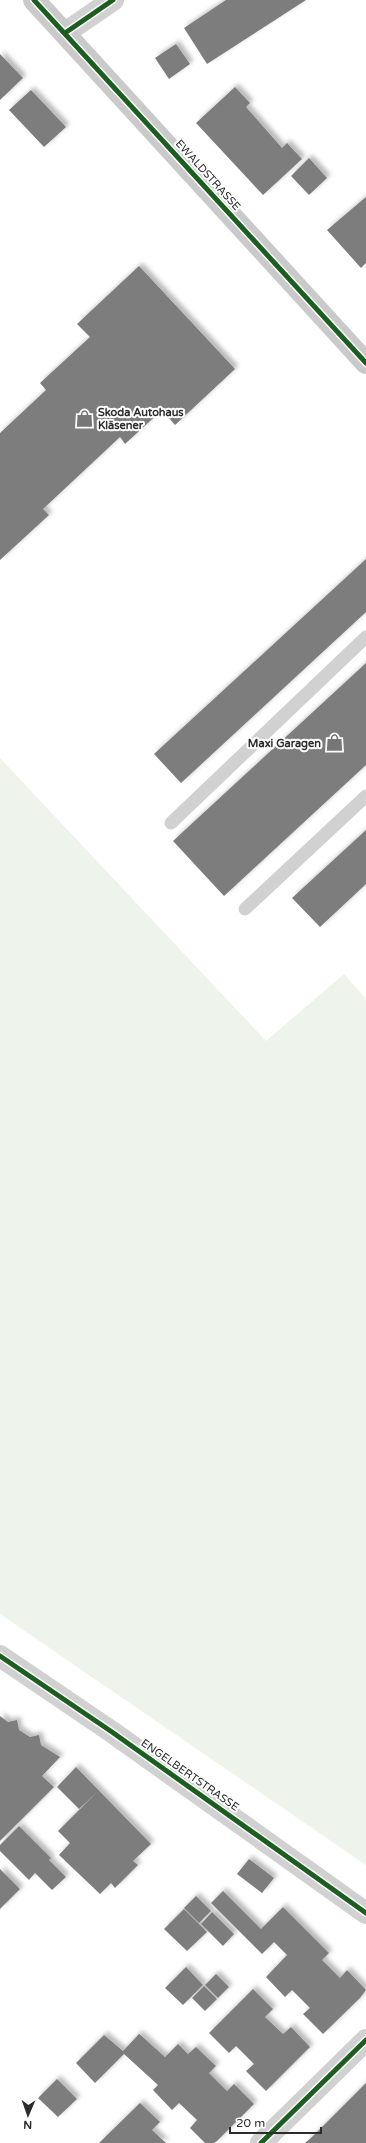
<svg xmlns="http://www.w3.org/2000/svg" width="366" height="2143" viewBox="0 0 366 2143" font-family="'Varela Round',sans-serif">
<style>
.green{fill:#eef3eb}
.building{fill:#7d7d7d;filter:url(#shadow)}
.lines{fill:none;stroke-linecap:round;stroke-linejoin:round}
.service{stroke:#d1d1d1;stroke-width:13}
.tertiary{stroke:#d1d1d1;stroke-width:22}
.secondary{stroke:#cacaca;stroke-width:22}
.cycleway-casing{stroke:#fff;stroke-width:8}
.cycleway{stroke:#1b5e20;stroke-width:5}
.labels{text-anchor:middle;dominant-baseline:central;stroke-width:4;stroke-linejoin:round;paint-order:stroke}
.street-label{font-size:11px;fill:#2c2c2c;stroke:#fff}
.poi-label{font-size:11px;font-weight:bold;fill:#2c2c2c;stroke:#fff;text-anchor:start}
</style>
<defs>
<filter id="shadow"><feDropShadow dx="3.5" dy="-3.5" stdDeviation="2" flood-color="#0004"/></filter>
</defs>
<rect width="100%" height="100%" fill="#fff"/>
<!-- green -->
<polygon class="green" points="0,758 266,1041 344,974 366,999 366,1865 0,1614"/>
<!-- building -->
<g class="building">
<polygon points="226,0 306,0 207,64 184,28"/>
<polygon points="176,44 190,64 169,79 155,58"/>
<polygon points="0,54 23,78 0,100"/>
<polygon points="235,87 250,103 246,107 282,148 287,143 302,159 263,195 196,123"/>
<polygon points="31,90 66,127 44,147 9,110"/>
<polygon points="309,158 327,178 309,195 291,176"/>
<polygon points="366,197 366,263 361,268 327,230"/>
<polygon points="139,266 235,369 175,425 162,410 125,444 120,437 43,509 49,515 0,560 0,433 46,390 40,383 90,337 77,324"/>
<polygon points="366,559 366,612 181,783 154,754"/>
<polygon points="366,663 366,765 224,896 173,841"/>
<polygon points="366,830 366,884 320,927 292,898"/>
<polygon points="0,1716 8,1722 17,1720 19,1730 30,1737 39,1735 41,1745 60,1757 42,1776 54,1787 0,1841"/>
<polygon points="76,1767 151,1844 133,1861 138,1865 115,1888 111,1883 100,1894 59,1855 70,1843 58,1831 97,1792 79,1809 57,1787"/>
<polygon points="19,1826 51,1858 49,1860 66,1877 52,1890 35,1873 29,1880 0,1851 0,1845"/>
<polygon points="249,1859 274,1878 262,1893 237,1874"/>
<polygon points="0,1869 20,1889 0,1909"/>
<polygon points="223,1891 261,1929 283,1907 329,1953 322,1960 340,1978 347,1970 366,1990 360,1998 323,2034 303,2014 310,2008 292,1990 285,1997 266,1977 287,1955 274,1942 262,1954 211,1903"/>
<polygon points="196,1896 211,1911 199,1923 184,1908"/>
<polygon points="184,1909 207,1932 187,1951 164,1929"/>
<polygon points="212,1912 234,1934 223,1946 201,1924"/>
<polygon points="186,1967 203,1985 183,2005 165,1988"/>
<polygon points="216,1974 229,1987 218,1998 205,1985"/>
<polygon points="204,1986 217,1999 205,2011 192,1998"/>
<polygon points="253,1989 273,2009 265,2017 283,2034 291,2027 310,2047 266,2091 246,2071 254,2064 236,2046 229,2053 209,2033"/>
<polygon points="137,2032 165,2057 178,2044 188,2054 196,2047 216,2066 209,2073 227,2091 234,2084 254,2104 217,2141 214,2143 205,2143 190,2128 197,2120 179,2103 172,2110 153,2090 158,2085 124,2054 95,2083 76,2063 104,2035 123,2051 139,2034"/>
<polygon points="57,2079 77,2099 58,2117 38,2098"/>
<polygon points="366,2083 366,2143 305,2143 312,2137"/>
<polygon points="140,2103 160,2122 152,2130 166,2143 99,2143"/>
</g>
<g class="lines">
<!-- service -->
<g class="service">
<polyline points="171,823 366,637"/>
<polyline points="245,909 366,796"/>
</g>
<!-- tertiary -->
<g class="tertiary">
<polyline points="65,33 113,0"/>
<polyline points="0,1656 112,1732 366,1913"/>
<polyline points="261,2143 366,2040"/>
</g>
<!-- secondary -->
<polyline class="secondary" points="34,0 366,363"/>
<defs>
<g id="cycleway">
<polyline points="34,0 366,363"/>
<polyline points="65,33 113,0"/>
<polyline points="0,1656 112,1732 366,1913"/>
<polyline points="261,2143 366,2040"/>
</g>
</defs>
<!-- cycleway casing -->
<use href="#cycleway" class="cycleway-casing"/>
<!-- cycleway -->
<use href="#cycleway" class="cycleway"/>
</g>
<!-- icons -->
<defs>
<symbol id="shop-bare" viewBox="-9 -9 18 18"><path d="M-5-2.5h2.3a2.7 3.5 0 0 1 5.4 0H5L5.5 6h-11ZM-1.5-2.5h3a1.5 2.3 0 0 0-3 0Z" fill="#767676" stroke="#fff" stroke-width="2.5" paint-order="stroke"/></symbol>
</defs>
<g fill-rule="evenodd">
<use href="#shop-bare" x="72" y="406" width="25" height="25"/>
<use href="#shop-bare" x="322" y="730" width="25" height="25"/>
</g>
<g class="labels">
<!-- street labels -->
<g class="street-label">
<text transform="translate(208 175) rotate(48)">EWALDSTRASSE</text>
<text transform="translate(190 1775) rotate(35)">ENGELBERTSTRASSE</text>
</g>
<!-- poi labels -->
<g class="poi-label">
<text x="98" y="412">Skoda Autohaus<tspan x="98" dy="13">Kläsener</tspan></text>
<text x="321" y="743" text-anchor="end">Maxi Garagen</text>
</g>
</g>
<!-- north arrow -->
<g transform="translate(28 2115) rotate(182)" stroke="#ffffff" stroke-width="3" paint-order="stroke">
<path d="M0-3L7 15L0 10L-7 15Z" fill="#2c2c2c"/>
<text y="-6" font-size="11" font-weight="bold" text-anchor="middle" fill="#2c2c2c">N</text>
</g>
<!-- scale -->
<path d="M230 2127v6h91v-6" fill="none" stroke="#2c2c2c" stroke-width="2"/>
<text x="236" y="2127" font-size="12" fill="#2c2c2c" stroke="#ffffff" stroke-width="3" paint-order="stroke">20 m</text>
</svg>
